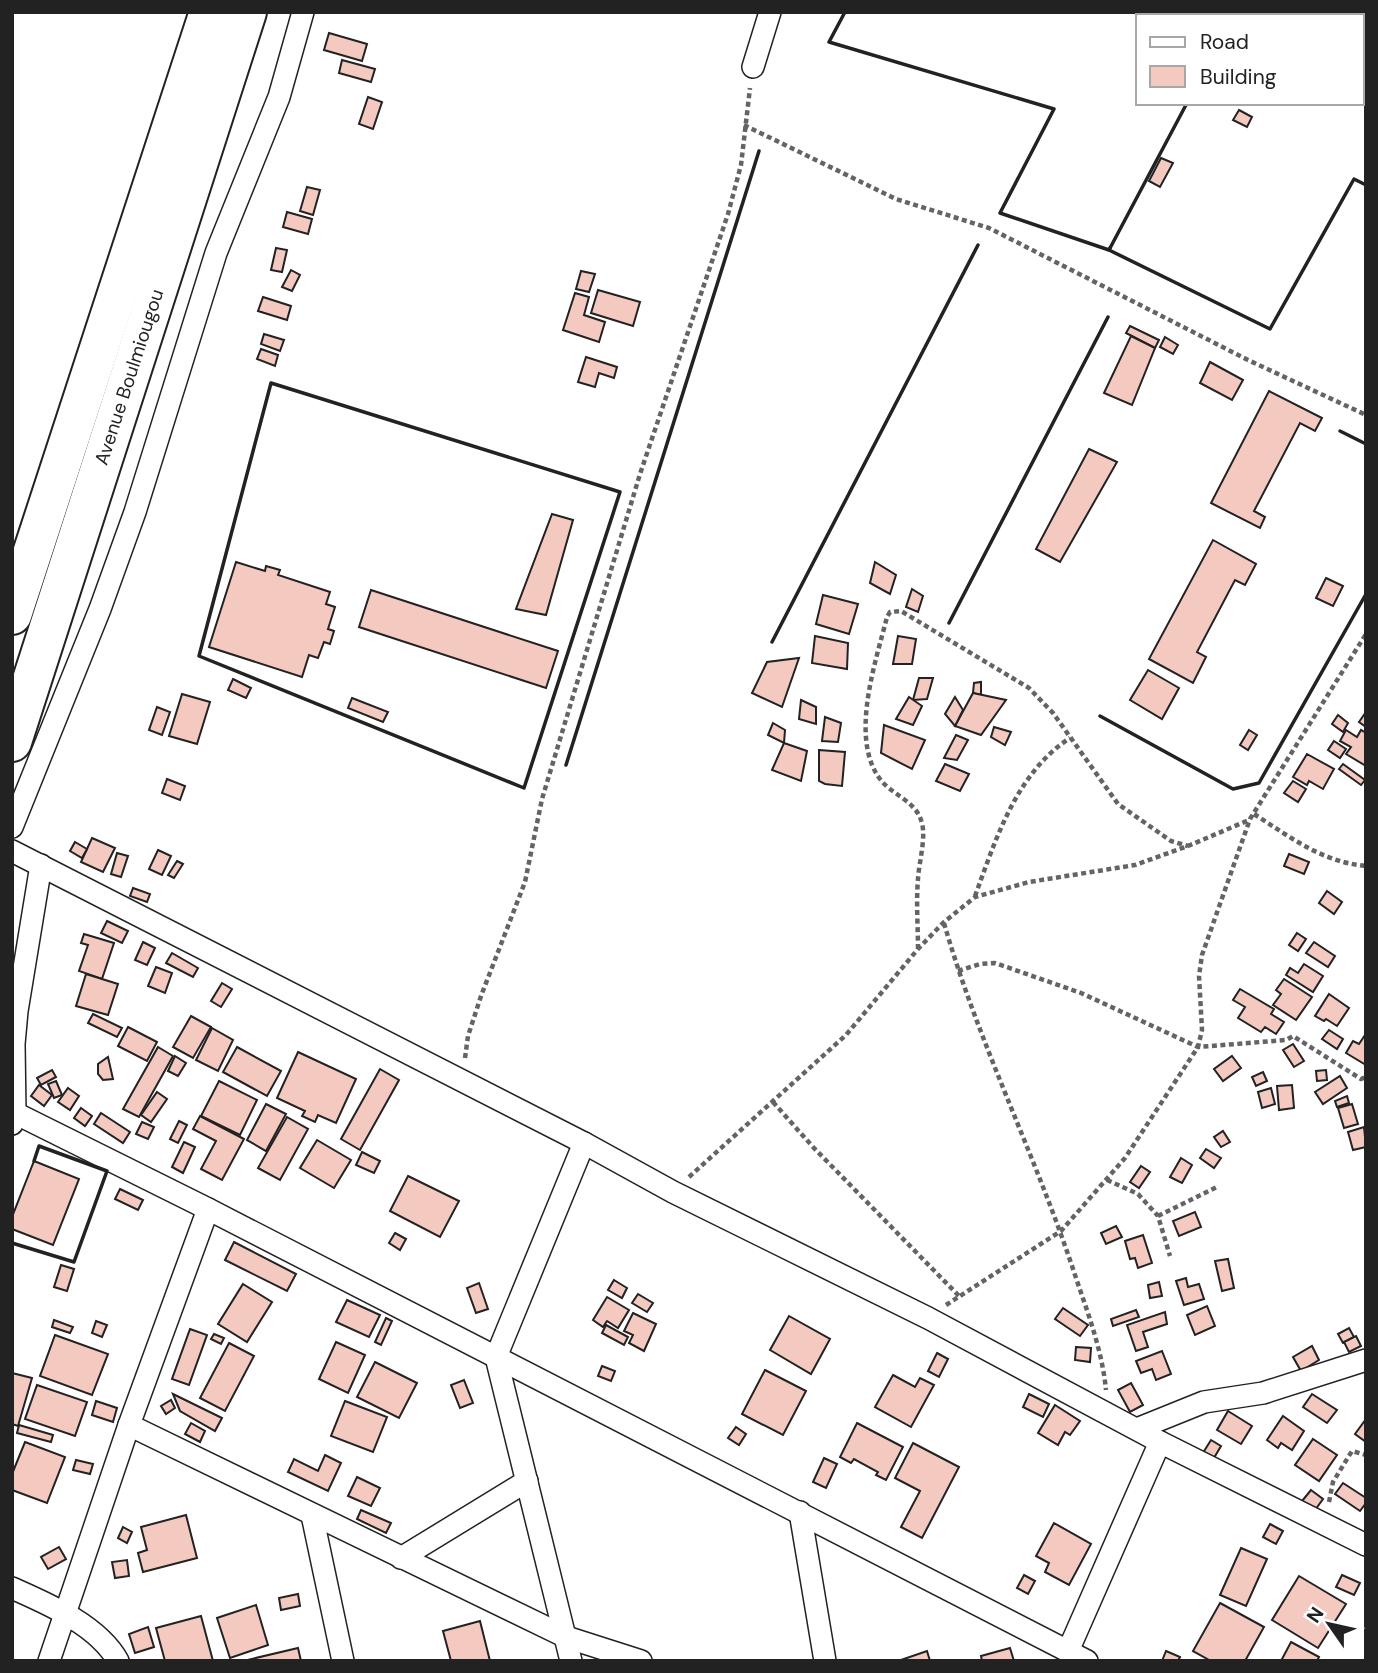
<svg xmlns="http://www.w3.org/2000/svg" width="1378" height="1673" viewBox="0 0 1378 1673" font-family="'DM Sans',sans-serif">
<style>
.building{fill:#f3c9c0;stroke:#222;stroke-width:2}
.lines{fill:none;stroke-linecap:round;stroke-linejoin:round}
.street-casing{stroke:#222;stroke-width:24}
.highway-casing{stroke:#222;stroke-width:42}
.path{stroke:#646464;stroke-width:4.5;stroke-dasharray:5 3.5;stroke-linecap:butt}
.street{stroke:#fff;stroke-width:21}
.highway{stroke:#fff;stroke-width:38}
.wall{stroke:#222;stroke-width:3.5}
.labels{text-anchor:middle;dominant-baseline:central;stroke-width:5;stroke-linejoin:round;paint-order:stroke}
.street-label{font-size:19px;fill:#222;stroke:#fff}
</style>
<rect width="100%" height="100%" fill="#fff"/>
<!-- building -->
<g class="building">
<polygon points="329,33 367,44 362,61 324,50"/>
<polygon points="342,60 375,69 371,82 339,73"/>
<polygon points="368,97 382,102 373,129 359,124"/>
<polygon points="1239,110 1252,117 1247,127 1233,120"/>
<polygon points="1161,158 1173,163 1160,187 1149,181"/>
<polygon points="307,187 320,190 313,215 300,211"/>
<polygon points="287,212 312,219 308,234 283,227"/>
<polygon points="276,248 287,250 282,272 271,270"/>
<polygon points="291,270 300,275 292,291 282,287"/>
<polygon points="581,271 595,274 589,292 576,289"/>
<polygon points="598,290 640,302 633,326 591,313"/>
<polygon points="575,293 589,297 584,315 605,322 599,342 563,330"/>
<polygon points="263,297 291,306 287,320 258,311"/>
<polygon points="1130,326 1159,340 1155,348 1126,333"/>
<polygon points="264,334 284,340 280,351 261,344"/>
<polygon points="1131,336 1155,348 1132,405 1104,393"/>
<polygon points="1165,337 1178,345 1173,354 1160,347"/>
<polygon points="261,349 278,355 275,366 257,359"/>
<polygon points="586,357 617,367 614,378 599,373 595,387 578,382"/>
<polygon points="1210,362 1243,380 1232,400 1200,383"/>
<polygon points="1269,391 1322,418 1315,431 1300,423 1254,511 1265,517 1260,528 1211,503"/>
<polygon points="1089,449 1117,462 1060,562 1036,549"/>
<polygon points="552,514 573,520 546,615 516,609"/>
<polygon points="1213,540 1256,564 1245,585 1235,580 1197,652 1206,657 1193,683 1149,659"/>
<polygon points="236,562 265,571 266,566 280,570 278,575 330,592 326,604 335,607 328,629 334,631 330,644 324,642 318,658 309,655 302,677 209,647"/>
<polygon points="875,562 896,575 890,594 870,583"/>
<polygon points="1326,578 1343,586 1333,606 1316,598"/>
<polygon points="912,589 923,596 918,612 906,607"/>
<polygon points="371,590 558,651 546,688 359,627"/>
<polygon points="823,595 858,604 849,634 816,624"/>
<polygon points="815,636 848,643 847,669 812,663"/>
<polygon points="898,636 916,639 912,664 893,664"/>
<polygon points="799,658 782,707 752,693 767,662"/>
<polygon points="1148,670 1179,688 1162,719 1130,700"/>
<polygon points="919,678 933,678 927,699 913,700"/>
<polygon points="233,679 251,688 246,698 228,690"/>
<polygon points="981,682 981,695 973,693 974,683"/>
<polygon points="973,693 1006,700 981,735 955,726"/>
<polygon points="182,694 210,702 197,744 169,736"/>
<polygon points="909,697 922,706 913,725 896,719"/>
<polygon points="955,697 963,710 955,726 945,714"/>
<polygon points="352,698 388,712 383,722 348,708"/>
<polygon points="801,700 816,707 816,724 799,719"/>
<polygon points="157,707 170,712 162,735 149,730"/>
<polygon points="1366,712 1366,727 1359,722"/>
<polygon points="1338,715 1348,723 1343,732 1332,724"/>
<polygon points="825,717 841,723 838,742 822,741"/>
<polygon points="773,723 785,730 784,743 768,735"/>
<polygon points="884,725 925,740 912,769 881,753"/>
<polygon points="994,727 1011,732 1005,745 991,737"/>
<polygon points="1249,730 1257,735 1248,750 1240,745"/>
<polygon points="1346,730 1357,737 1361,730 1366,733 1366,766 1346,754 1351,747 1340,741"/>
<polygon points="956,735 968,740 957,760 944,758"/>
<polygon points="1334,741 1346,749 1340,758 1328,750"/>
<polygon points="784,743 807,751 801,781 772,770"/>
<polygon points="819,750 845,752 842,786 825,784 819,781"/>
<polygon points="1307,754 1334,769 1323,789 1309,781 1307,785 1293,777"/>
<polygon points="945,764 969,774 960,791 936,781"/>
<polygon points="1343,764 1365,780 1361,785 1339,769"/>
<polygon points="167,779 185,786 180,800 162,793"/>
<polygon points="1293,781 1306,789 1298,802 1284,793"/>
<polygon points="92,838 115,848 103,872 81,862"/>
<polygon points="75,842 87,849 82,858 70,851"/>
<polygon points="158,850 171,856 162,875 149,869"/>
<polygon points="117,853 128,856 121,877 111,874"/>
<polygon points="1289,854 1309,862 1304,874 1284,866"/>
<polygon points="177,861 183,864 174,878 168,875"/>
<polygon points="133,888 150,894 147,902 130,896"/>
<polygon points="1327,891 1342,902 1334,914 1319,903"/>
<polygon points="107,921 128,931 122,943 101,933"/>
<polygon points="1297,933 1306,939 1298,951 1289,945"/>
<polygon points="84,934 114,943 102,979 79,971 88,945 81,943"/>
<polygon points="143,942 155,948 147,965 135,960"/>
<polygon points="1314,942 1335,956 1328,967 1306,953"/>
<polygon points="172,953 198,968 193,977 166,963"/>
<polygon points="1304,964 1323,976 1313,992 1286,975 1290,968 1298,973"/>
<polygon points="156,967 172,973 165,993 148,986"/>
<polygon points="86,974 118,984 108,1015 76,1006"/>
<polygon points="1284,979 1312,997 1296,1020 1273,1005 1281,994 1276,990"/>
<polygon points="222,983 232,989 221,1007 211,1001"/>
<polygon points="1240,989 1274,1009 1271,1014 1284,1022 1276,1034 1265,1027 1261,1032 1238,1018 1245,1007 1233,1000"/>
<polygon points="1329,994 1349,1008 1337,1026 1326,1019 1324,1021 1315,1016"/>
<polygon points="93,1014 122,1028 117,1037 88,1023"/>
<polygon points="191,1016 211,1027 193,1058 173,1047"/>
<polygon points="128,1027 157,1042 147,1061 118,1046"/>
<polygon points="212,1028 233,1040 218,1071 196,1060"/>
<polygon points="1329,1030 1343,1039 1337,1049 1322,1039"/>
<polygon points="1365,1035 1366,1036 1366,1065 1346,1053 1353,1041 1359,1044"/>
<polygon points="1293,1044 1304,1061 1294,1067 1283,1050"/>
<polygon points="158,1047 173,1056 139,1117 123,1109"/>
<polygon points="237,1047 281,1071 267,1096 223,1072"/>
<polygon points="298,1052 356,1079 336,1123 318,1115 315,1122 302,1116 305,1111 277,1098"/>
<polygon points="175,1056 186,1063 178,1076 168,1071"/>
<polygon points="1232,1056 1241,1068 1223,1081 1214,1069"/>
<polygon points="108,1057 113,1079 103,1080 98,1074 98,1064"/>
<polygon points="380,1069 399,1080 360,1150 341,1139"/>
<polygon points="52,1070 56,1077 41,1085 37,1078"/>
<polygon points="1326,1070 1327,1080 1317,1081 1316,1071"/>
<polygon points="1263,1072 1267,1081 1256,1086 1252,1077"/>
<polygon points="1340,1076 1347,1088 1323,1104 1315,1092"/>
<polygon points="56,1081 62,1095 54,1098 48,1084"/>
<polygon points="219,1081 257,1100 240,1135 201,1116"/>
<polygon points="39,1085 52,1095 44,1106 31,1096"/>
<polygon points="1292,1085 1294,1108 1279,1110 1277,1086"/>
<polygon points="68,1088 79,1096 70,1110 58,1102"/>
<polygon points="1271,1088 1275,1104 1262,1108 1258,1092"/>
<polygon points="157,1092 167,1099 151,1122 141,1115"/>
<polygon points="1347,1096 1349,1103 1337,1107 1335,1101"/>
<polygon points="266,1104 286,1114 266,1151 247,1140"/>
<polygon points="1352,1104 1358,1124 1344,1128 1338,1108"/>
<polygon points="81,1108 92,1116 85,1126 74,1118"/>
<polygon points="101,1113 130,1132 123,1143 94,1124"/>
<polygon points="200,1116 244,1139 222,1180 201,1169 216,1141 193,1129"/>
<polygon points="287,1117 308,1129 280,1180 258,1168"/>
<polygon points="179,1121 187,1125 178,1143 170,1139"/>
<polygon points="142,1122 154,1127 148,1139 136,1134"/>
<polygon points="1364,1127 1366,1147 1353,1150 1348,1132"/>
<polygon points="1223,1131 1230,1142 1221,1147 1214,1137"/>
<polygon points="317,1140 351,1160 334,1188 300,1168"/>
<polygon points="184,1142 195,1147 183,1173 172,1167"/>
<polygon points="1206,1149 1221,1158 1214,1168 1200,1158"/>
<polygon points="362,1152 380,1161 374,1173 356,1165"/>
<polygon points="1181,1158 1192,1165 1182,1183 1170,1177"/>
<polygon points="34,1161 79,1179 53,1245 12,1229 12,1217"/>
<polygon points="1141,1166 1150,1172 1139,1188 1130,1182"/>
<polygon points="408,1176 459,1201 440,1237 390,1211"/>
<polygon points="120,1189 143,1200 138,1210 115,1199"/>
<polygon points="1195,1212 1201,1227 1179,1236 1173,1221"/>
<polygon points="1116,1226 1122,1237 1106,1244 1101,1233"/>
<polygon points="395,1233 406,1239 400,1250 389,1243"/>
<polygon points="1143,1235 1152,1263 1138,1268 1135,1258 1130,1259 1125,1241"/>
<polygon points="234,1242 296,1274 287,1291 225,1260"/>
<polygon points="1228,1259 1234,1288 1222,1291 1215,1261"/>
<polygon points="61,1265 74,1269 67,1291 54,1287"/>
<polygon points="1186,1278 1188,1287 1199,1284 1204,1299 1184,1305 1176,1281"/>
<polygon points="614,1280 627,1288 622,1298 608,1290"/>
<polygon points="1159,1282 1162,1296 1150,1298 1148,1285"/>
<polygon points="479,1283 488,1309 476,1313 467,1288"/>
<polygon points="243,1284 272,1302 247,1342 218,1324"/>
<polygon points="638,1294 653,1303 647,1312 632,1303"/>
<polygon points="607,1297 629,1310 618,1328 607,1321 603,1327 593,1320"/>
<polygon points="347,1300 380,1315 369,1337 336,1322"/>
<polygon points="1207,1306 1215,1326 1195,1335 1187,1315"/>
<polygon points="1063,1308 1088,1325 1080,1336 1055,1319"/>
<polygon points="1136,1310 1139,1317 1113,1326 1111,1319"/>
<polygon points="1165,1312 1167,1324 1143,1332 1148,1347 1136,1351 1127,1325"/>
<polygon points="633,1313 656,1324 644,1351 629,1343 633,1335 624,1331"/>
<polygon points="789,1316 830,1339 811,1374 770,1350"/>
<polygon points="386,1318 392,1321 381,1345 375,1342"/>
<polygon points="54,1320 73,1327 70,1333 52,1327"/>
<polygon points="96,1321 107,1325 102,1337 92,1333"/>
<polygon points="606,1325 628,1337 624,1345 602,1333"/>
<polygon points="1349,1328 1354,1337 1343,1343 1338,1334"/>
<polygon points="190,1329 207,1335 189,1385 172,1379"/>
<polygon points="214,1334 224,1338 221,1344 211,1339"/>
<polygon points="55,1335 108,1354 92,1395 40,1376"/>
<polygon points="1356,1336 1361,1346 1349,1352 1344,1342"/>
<polygon points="336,1342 365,1355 348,1393 319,1379"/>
<polygon points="229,1343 254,1356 225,1411 200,1398"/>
<polygon points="1312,1346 1319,1360 1301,1371 1293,1357"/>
<polygon points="1076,1347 1091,1348 1090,1362 1075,1360"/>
<polygon points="1162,1351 1171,1374 1156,1380 1152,1369 1141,1373 1136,1361"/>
<polygon points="937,1353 948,1359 939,1377 928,1371"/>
<polygon points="375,1362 417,1383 399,1418 357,1397"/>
<polygon points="602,1366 615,1371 611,1381 598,1376"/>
<polygon points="765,1370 806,1391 783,1435 742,1414"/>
<polygon points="12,1373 32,1378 18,1426 12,1424"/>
<polygon points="893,1375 915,1387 920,1378 934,1385 911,1427 875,1407"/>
<polygon points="464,1380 473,1403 460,1408 451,1385"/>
<polygon points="1131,1383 1143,1405 1130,1412 1118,1390"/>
<polygon points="37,1385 87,1402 75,1436 25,1419"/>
<polygon points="173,1394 222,1418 215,1431 180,1411"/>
<polygon points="1029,1394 1049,1404 1043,1417 1023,1407"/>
<polygon points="1312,1394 1337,1410 1327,1423 1303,1407"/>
<polygon points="171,1400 175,1408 166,1414 161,1406"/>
<polygon points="96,1401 117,1408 113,1422 92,1415"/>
<polygon points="345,1401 387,1417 373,1452 331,1436"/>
<polygon points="1055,1405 1080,1421 1070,1435 1065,1432 1058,1445 1038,1433"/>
<polygon points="1228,1411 1252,1426 1241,1444 1217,1430"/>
<polygon points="1283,1416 1304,1431 1292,1450 1281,1443 1278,1448 1267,1440"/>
<polygon points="1366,1419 1366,1442 1355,1434"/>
<polygon points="191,1423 205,1431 200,1442 185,1434"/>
<polygon points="857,1423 903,1447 886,1480 876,1475 878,1472 854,1459 851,1463 840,1457"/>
<polygon points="19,1425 53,1435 51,1442 17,1433"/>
<polygon points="736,1427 746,1434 739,1445 728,1438"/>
<polygon points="1313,1439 1337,1455 1319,1481 1295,1465"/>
<polygon points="1211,1440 1221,1446 1211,1463 1201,1456"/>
<polygon points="25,1442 65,1457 47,1503 12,1490 12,1474"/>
<polygon points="913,1443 959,1467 922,1538 901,1527 920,1491 895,1478"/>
<polygon points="325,1455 341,1463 328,1491 288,1472 294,1459 318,1471"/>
<polygon points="824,1458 837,1464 826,1488 813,1482"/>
<polygon points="76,1460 93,1464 90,1474 73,1470"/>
<polygon points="357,1477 380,1488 371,1506 348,1496"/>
<polygon points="1343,1483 1366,1498 1366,1503 1360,1511 1335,1494"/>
<polygon points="1311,1490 1323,1499 1315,1510 1302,1501"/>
<polygon points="361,1510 391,1523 386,1533 357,1519"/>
<polygon points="186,1515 197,1558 143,1572 138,1553 147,1550 141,1527"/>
<polygon points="1054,1523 1091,1544 1069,1585 1045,1572 1049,1563 1036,1556"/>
<polygon points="1270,1524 1283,1531 1276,1544 1263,1537"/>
<polygon points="123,1527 132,1532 127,1543 118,1538"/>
<polygon points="59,1547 66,1559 48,1569 41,1557"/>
<polygon points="1241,1548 1267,1559 1246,1606 1220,1595"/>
<polygon points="127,1560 129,1576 115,1578 112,1562"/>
<polygon points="1024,1575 1035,1581 1028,1594 1017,1588"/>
<polygon points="1342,1575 1360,1583 1354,1595 1336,1587"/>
<polygon points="1299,1576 1346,1604 1318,1648 1272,1620"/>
<polygon points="298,1594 300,1606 281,1610 279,1598"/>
<polygon points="1220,1603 1264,1627 1245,1661 1211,1661 1193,1651"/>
<polygon points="256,1605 268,1645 230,1658 217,1618"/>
<polygon points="201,1616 213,1661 165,1661 156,1628"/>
<polygon points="480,1621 490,1661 451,1661 443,1631"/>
<polygon points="148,1627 154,1647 135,1653 129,1634"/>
<polygon points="1291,1642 1319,1657 1317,1661 1281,1661"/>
<polygon points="298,1648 301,1661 243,1661"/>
<polygon points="1010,1648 1014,1661 982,1661 981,1656"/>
<polygon points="927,1651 930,1661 898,1661"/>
<polygon points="1166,1651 1180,1657 1178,1661 1162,1661"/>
</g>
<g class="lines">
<defs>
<g id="street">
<polyline points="753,67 770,12"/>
<polyline points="12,827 100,609 135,512 216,253 279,97 303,12"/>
<polyline points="12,851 584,1143 673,1192 928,1318 1160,1442 1366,1545"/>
<polyline points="15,1113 208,1209 1087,1661"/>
<polyline points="12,1124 15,1113 14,1044 17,1011 41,865"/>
<polyline points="129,1425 566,1637 641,1661"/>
<polyline points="1137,1429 1204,1402 1263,1393 1366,1360"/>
<polyline points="800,1512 825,1661"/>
<polyline points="312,1515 343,1661"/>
<polyline points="401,1558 527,1481"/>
<path d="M12 1588C48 1604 98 1625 118 1661"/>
<polyline points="1068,1651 1160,1442"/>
<polyline points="49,1661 129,1425 208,1209"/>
<polyline points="571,1661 496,1357 584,1143"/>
</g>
<g id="highway">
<polyline points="12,615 209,12"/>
<polyline points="12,742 247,12"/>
</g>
</defs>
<!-- street casing -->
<use href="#street" class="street-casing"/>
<!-- highway casing -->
<use href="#highway" class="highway-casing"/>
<!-- path -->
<g class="path">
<polyline points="744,125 896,199 989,228 1248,360 1366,415"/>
<path d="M1254 814C1290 837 1322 862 1366 866"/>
<path d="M975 896C996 839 1016 773 1070 738"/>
<path d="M944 923C978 1042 1035 1154 1074 1272 1087 1311 1102 1349 1106 1390"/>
<path d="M918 949C918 926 916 902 918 879 919 861 927 836 921 820 915 801 891 794 880 779 849 738 876 661 887 617L890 612 901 611 1029 688 1053 713 1118 804 1171 841 1188 846"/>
<polyline points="958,971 980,964 995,963 1081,993 1198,1047 1286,1040 1293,1036 1361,1079 1366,1077"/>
<polyline points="465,1058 468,1036 481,996 525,882 542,799 640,474 728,214 741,165 750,88"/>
<polyline points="773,1102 813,1147 960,1297"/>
<polyline points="689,1177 846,1035 918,949 944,922 975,897 1029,882 1135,865 1188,846 1249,820"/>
<polyline points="1107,1180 1138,1194 1158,1216 1170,1256"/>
<polyline points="1158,1216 1219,1186"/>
<polyline points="946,1305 1061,1231 1125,1158 1198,1047 1202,1030 1199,976 1202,955 1250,819 1366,634"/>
<polyline points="1329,1502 1333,1482 1352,1451 1366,1455"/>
</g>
<!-- street -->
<use href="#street" class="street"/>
<!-- highway -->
<use href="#highway" class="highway"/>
<!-- wall -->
<g class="wall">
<polyline points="845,12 829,42 1054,109 1000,213 1109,250 1187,103"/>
<polyline points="1234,16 1236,12"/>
<polyline points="1110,248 1109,250 1270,329 1354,179 1366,185"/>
<polygon points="271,383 620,492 524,788 199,656"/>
<polyline points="1340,431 1366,444"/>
<polyline points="949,623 1108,317"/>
<polyline points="772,642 978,245"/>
<polyline points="1100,716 1233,789 1259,783 1366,594"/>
<polyline points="566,765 759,151"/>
<polyline points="12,1243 74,1262 107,1171 39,1146 34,1161"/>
</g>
</g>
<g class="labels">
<!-- street labels -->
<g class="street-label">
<text transform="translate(129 377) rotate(-72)">Avenue Boulmiougou</text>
</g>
</g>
<!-- border -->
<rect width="1378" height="1673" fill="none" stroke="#222222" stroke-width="28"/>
<!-- legend -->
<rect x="1136" y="14" width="228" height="91" fill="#ffffff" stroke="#a7a7a7" stroke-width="2"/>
<rect x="1150" y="37" width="35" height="10" fill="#ffffff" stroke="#a7a7a7" stroke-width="2"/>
<text x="1200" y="49" font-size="21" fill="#222222">Road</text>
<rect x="1150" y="66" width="35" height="21" fill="#f3c9c0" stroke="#a7a7a7" stroke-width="2"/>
<text x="1200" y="84" font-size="21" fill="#222222">Building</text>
<!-- north arrow -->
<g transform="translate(1329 1624) rotate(304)" stroke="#ffffff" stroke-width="5" paint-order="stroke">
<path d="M0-5L12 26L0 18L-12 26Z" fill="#222222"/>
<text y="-10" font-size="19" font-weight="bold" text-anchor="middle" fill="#222222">N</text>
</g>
</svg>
